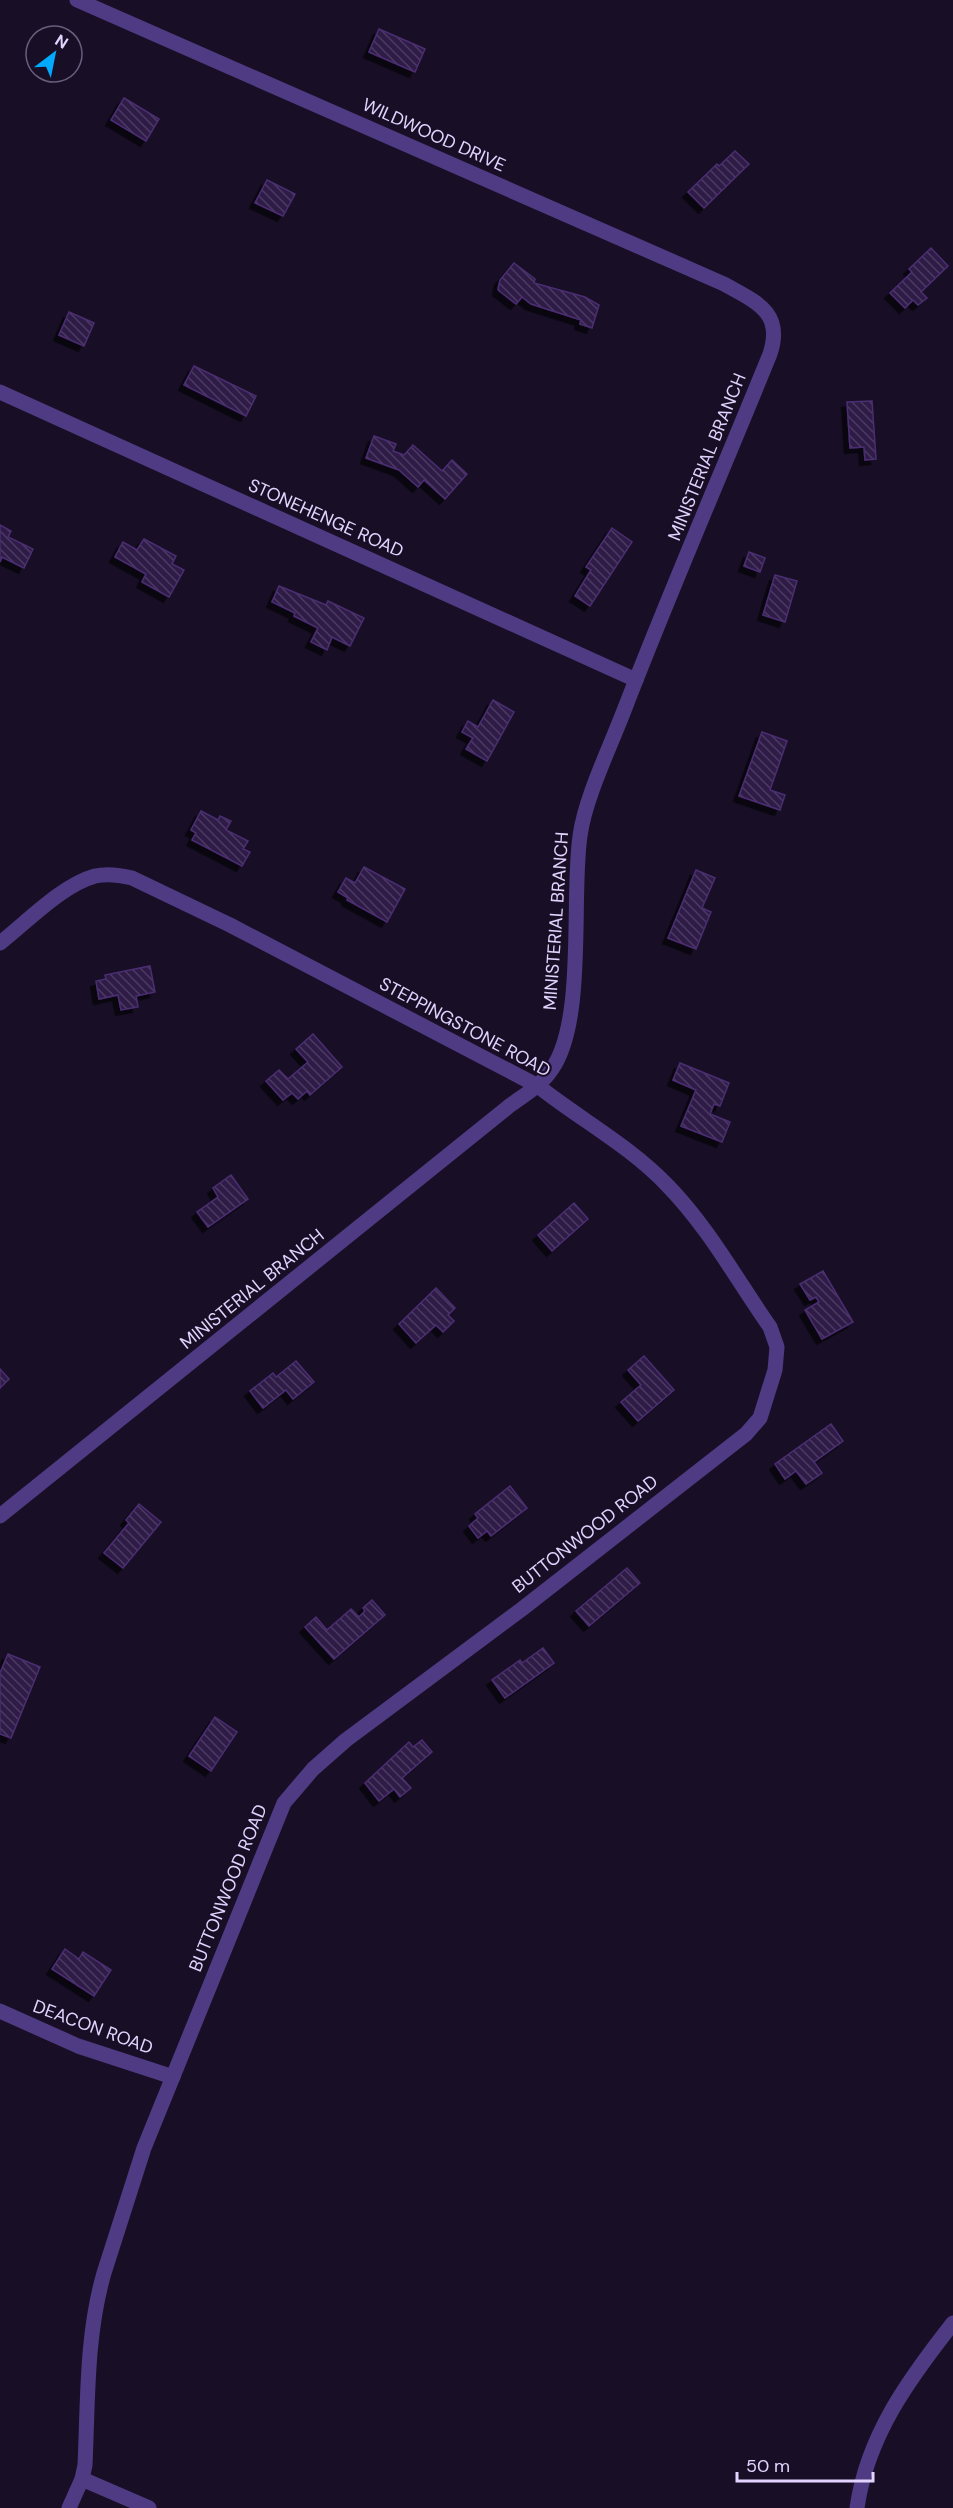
<svg xmlns="http://www.w3.org/2000/svg" width="953" height="2508" viewBox="0 0 953 2508" font-family="'DM Sans',sans-serif">
<style>
.building{fill:url(#building-back-hatch);stroke:#4b2e72;stroke-width:1.5;filter:url(#shadow)}
.lines{fill:none;stroke-linecap:round;stroke-linejoin:round}
.street{stroke:#4f3b84;stroke-width:15}
.labels{text-anchor:middle;dominant-baseline:central;stroke-width:4.5;stroke-linejoin:round;paint-order:stroke}
.street-label{font-size:18px;fill:#e3d4ff;stroke:#180f26}
</style>
<defs>
<pattern id="building-back-hatch" width="6" height="6" patternUnits="userSpaceOnUse" patternTransform="scale(1.5)"><rect width="6" height="6" fill="#2e1b47"/><path d="M-1 5l2 2M0 0l6 6M5-1l2 2" fill="none" stroke="#4c3b63"/></pattern>
<filter id="shadow"><feDropShadow dx="-5.5" dy="5.5" stdDeviation="0" flood-color="#0009"/></filter>
</defs>
<rect width="100%" height="100%" fill="#180f26"/>
<!-- building -->
<g class="building">
<polygon points="379,29 425,49 415,72 369,52"/>
<polygon points="124,98 159,119 146,141 111,120"/>
<polygon points="735,151 749,164 704,208 688,192 717,164 719,166"/>
<polygon points="267,180 295,194 283,216 255,203"/>
<polygon points="931,248 948,266 921,292 927,298 918,305 913,300 905,308 890,293 912,272 909,269"/>
<polygon points="514,263 535,279 534,283 585,297 599,305 592,328 580,324 581,320 531,304 522,297 516,304 498,290 500,291 498,289 500,280"/>
<polygon points="69,312 94,323 84,346 59,335"/>
<polygon points="194,366 256,396 246,416 184,385"/>
<polygon points="872,401 876,459 865,460 864,447 850,448 847,402"/>
<polygon points="374,436 396,444 393,451 404,455 413,445 442,471 452,460 467,474 445,499 424,480 418,487 399,470 366,458"/>
<polygon points="0,525 11,531 8,537 33,549 24,568 2,557 0,562"/>
<polygon points="612,528 632,542 590,606 575,596 591,570 586,567"/>
<polygon points="144,539 176,556 172,564 184,570 169,597 142,582 146,574 115,557 123,542 137,550"/>
<polygon points="749,552 765,558 760,572 744,566"/>
<polygon points="775,575 797,581 785,622 763,615"/>
<polygon points="279,586 326,605 328,601 364,618 350,646 332,637 327,650 311,642 318,628 294,616 295,613 272,602"/>
<polygon points="493,700 514,712 487,761 466,749 473,738 462,732 468,721 478,727"/>
<polygon points="762,732 787,741 770,790 785,795 780,810 739,796"/>
<polygon points="201,811 218,820 220,816 231,821 226,830 248,841 243,849 250,852 242,866 192,840 196,833 191,830"/>
<polygon points="364,867 405,889 387,922 347,900 348,898 338,892 346,878 355,883"/>
<polygon points="696,870 715,878 702,908 711,912 696,949 668,938"/>
<polygon points="150,966 155,992 136,996 138,1007 121,1010 118,995 99,999 96,981 106,979 105,975"/>
<polygon points="313,1034 342,1067 310,1095 307,1091 298,1099 292,1093 283,1100 266,1081 279,1070 288,1079 308,1062 296,1049"/>
<polygon points="680,1063 729,1083 720,1106 714,1104 710,1114 730,1122 722,1142 681,1126 696,1090 673,1080"/>
<polygon points="231,1175 248,1199 208,1227 197,1212 218,1197 213,1188"/>
<polygon points="574,1203 588,1219 552,1251 538,1235"/>
<polygon points="823,1271 853,1322 822,1339 805,1310 819,1302 816,1297 810,1300 800,1284"/>
<polygon points="436,1288 455,1308 448,1315 454,1321 443,1332 436,1325 416,1343 399,1324"/>
<polygon points="644,1356 674,1390 638,1421 621,1402 641,1385 628,1370"/>
<polygon points="296,1361 314,1382 293,1399 286,1390 263,1408 250,1391 273,1373 276,1377"/>
<polygon points="0,1369 9,1379 0,1388"/>
<polygon points="831,1424 843,1441 814,1462 822,1473 806,1484 796,1471 785,1479 775,1464"/>
<polygon points="510,1486 527,1508 491,1536 487,1531 478,1538 469,1526 478,1518 475,1514"/>
<polygon points="139,1504 161,1522 123,1568 104,1553 129,1523 126,1520"/>
<polygon points="627,1568 640,1583 589,1626 576,1611"/>
<polygon points="372,1600 385,1615 334,1659 305,1627 316,1617 327,1630 351,1609 359,1617 365,1611 363,1608"/>
<polygon points="543,1648 554,1663 505,1698 492,1680 520,1660 522,1663"/>
<polygon points="8,1654 40,1667 11,1738 0,1734 0,1673"/>
<polygon points="215,1717 237,1732 211,1771 189,1756"/>
<polygon points="422,1740 432,1752 402,1778 411,1788 400,1797 394,1789 379,1801 365,1783 409,1742 413,1747"/>
<polygon points="65,1949 79,1959 83,1952 111,1970 94,1996 52,1969"/>
</g>
<g class="lines">
<!-- street -->
<g class="street">
<polyline points="0,392 636,680"/>
<path d="M0 943C27 922 62 885 95 876 108 873 120 875 132 878L230 925 538 1086C581 1120 630 1146 668 1186 708 1227 737 1280 770 1327L777 1347 775 1370 760 1418 746 1434 522 1609 346 1740 313 1769 284 1803 144 2148 104 2273C86 2335 88 2401 85 2465L82 2479 69 2508"/>
<path d="M0 1516 508 1107C524 1095 541 1086 552 1069 586 1020 571 897 580 836 585 798 611 745 625 708 671 589 722 472 770 354 784 312 756 302 724 284L77 0"/>
<polyline points="0,2011 78,2046 173,2077"/>
<polyline points="82,2479 149,2508"/>
<path d="M857 2508C867 2436 909 2379 953 2323"/>
</g>
</g>
<g class="labels">
<!-- street labels -->
<g class="street-label">
<text transform="translate(434 135) rotate(24)">WILDWOOD DRIVE</text>
<text transform="translate(707 457) rotate(-68)">MINISTERIAL BRANCH</text>
<text transform="translate(326 518) rotate(24)">STONEHENGE ROAD</text>
<text transform="translate(556 921) rotate(-86)">MINISTERIAL BRANCH</text>
<text transform="translate(465 1027) rotate(28)">STEPPINGSTONE ROAD</text>
<text transform="translate(252 1289) rotate(-39)">MINISTERIAL BRANCH</text>
<text transform="translate(585 1534) rotate(-38)">BUTTONWOOD ROAD</text>
<text transform="translate(228 1888) rotate(-68)">BUTTONWOOD ROAD</text>
<text transform="translate(93 2027) rotate(20)">DEACON ROAD</text>
</g>
</g>
<!-- north arrow -->
<g transform="translate(54 54) rotate(32)"><circle r="28" fill="#180f26" stroke="#695e7d" stroke-width="1.5"/>
<path d="M0-4.5L10 22L0 15L-10 22Z" fill="#03a9fc"/>
<text y="-9" font-size="16" font-weight="bold" text-anchor="middle" fill="#e3d4ff">N</text>
</g>
<!-- scale -->
<path d="M737 2472v9h136v-9" fill="none" stroke="#e3d4ff" stroke-width="3"/>
<text x="746" y="2472" font-size="18" fill="#e3d4ff" stroke="#180f26" stroke-width="4.5" paint-order="stroke">50 m</text>
</svg>
